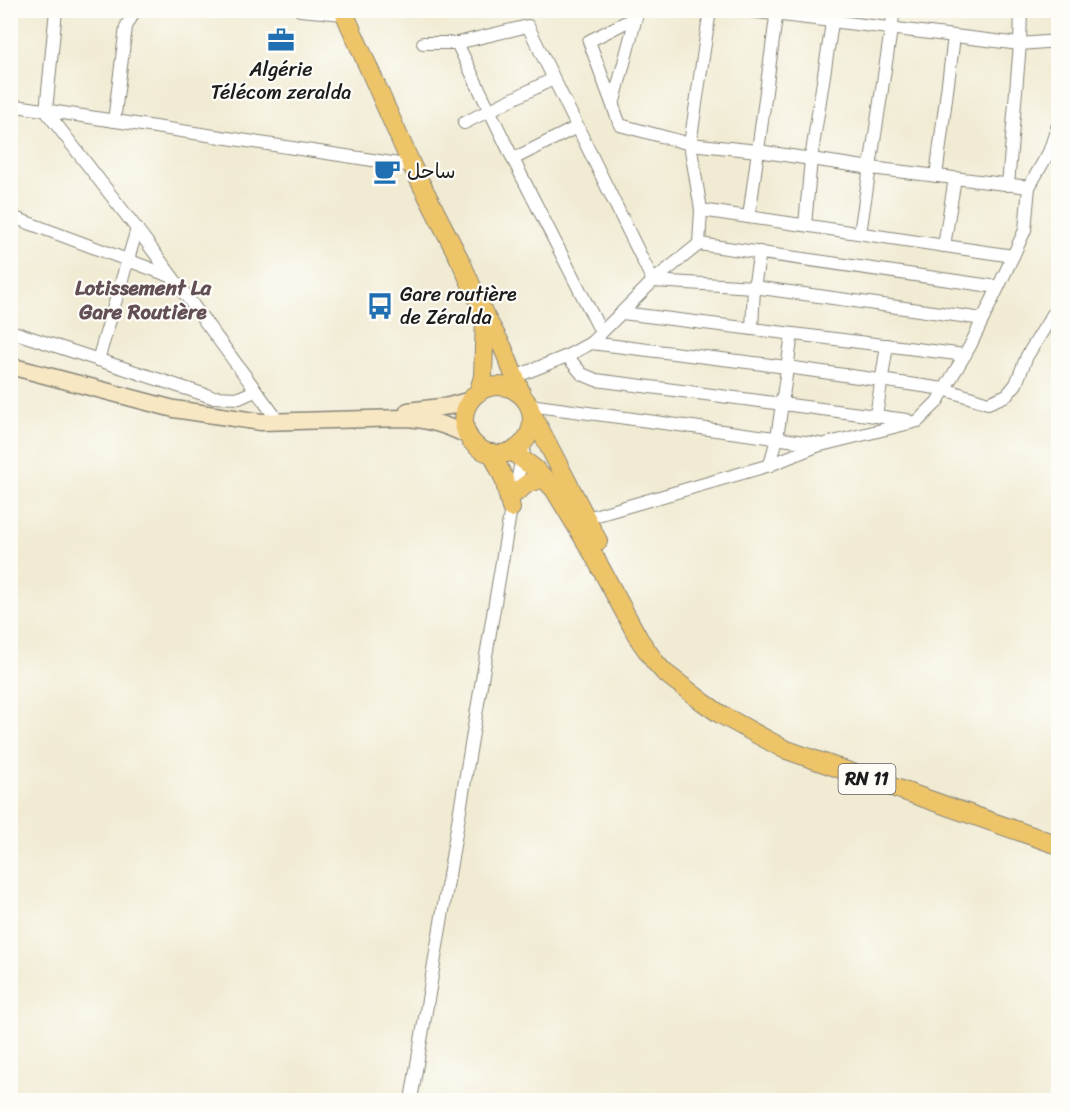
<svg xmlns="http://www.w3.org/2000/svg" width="1069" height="1111" viewBox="0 0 1069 1111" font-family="Sriracha,'Playpen Sans Arabic',sans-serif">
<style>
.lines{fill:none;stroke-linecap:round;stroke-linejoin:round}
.minor-casing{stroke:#868478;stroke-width:14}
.secondary-casing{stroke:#868478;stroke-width:19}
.primary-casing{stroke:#868478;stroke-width:20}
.minor{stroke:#fff;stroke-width:12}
.secondary{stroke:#f8e7c3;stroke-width:16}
.primary{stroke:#eec469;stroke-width:18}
.labels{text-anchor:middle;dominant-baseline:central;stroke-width:4.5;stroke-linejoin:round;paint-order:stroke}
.shield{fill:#fdfcf7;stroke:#605f5e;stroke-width:1.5}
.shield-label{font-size:18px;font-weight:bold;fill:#1c1c1c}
.poi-label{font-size:20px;fill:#1c1c1c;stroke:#fdfcf7;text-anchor:start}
.neighbourhood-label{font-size:21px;font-weight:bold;fill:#624e55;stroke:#fdfcf7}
</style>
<rect width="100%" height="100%" fill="#fdfcf7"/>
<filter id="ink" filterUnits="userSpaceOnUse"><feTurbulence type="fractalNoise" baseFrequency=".0167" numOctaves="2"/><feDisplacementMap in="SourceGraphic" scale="12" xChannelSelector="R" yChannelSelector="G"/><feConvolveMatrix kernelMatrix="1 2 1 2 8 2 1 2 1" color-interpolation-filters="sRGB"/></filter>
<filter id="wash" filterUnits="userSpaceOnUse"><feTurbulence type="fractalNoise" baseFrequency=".008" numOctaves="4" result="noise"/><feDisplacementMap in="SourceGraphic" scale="24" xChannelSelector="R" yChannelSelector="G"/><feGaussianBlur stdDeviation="1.35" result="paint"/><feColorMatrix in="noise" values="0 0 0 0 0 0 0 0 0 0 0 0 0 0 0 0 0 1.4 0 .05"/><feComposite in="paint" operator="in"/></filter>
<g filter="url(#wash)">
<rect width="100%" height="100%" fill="#f1ebd3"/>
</g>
<g filter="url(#ink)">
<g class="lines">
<defs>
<g id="minor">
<polyline points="56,10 46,111 137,229 274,415"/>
<polyline points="300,10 344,14"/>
<polyline points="740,10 1020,44 1058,41"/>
<polyline points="423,43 457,43 528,26 653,281 754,287 983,319"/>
<polyline points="457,43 513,159 601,332"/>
<polyline points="10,105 412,166"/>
<polyline points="114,121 126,27 135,10"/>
<polyline points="464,123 553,79"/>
<polyline points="513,159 577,127"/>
<polyline points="936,176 954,37"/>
<polyline points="1008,185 1020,44 1021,10"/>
<polyline points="1029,187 1049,152 1058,125"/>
<polyline points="701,210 1013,256"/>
<polyline points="10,216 170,276"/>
<polyline points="749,217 777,10"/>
<polyline points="805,225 811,159 834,10"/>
<polyline points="860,233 894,10"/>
<polyline points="699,244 998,287"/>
<polyline points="944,246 955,178"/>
<polyline points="622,313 965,355"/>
<polyline points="752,329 754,287 760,252"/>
<polyline points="10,331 212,397 239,398 255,391"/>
<polyline points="591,343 787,367 944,389 988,403 1007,395 1016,384 1027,356 1058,306"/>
<polyline points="567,356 582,374 596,380 907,420"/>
<polyline points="98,360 137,229"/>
<polyline points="515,377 567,356 591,343 653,281 699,244 701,210 690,144 710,10"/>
<polyline points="529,405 819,444"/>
<polyline points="876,416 887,345"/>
<polyline points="770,465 777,438 792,334"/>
<polyline points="587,518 770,465 817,446 918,421 937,402 970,346 1006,271 1025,230 1029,187 871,168 758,151 690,144 620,125 589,41 636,17 613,105"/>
<polyline points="411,1100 511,508 526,440"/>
</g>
<g id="secondary">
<path d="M10 366 174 409 261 422 403 418C428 419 447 425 469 436"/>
<polyline points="408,411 449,406 471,400"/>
</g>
<g id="primary">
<polyline points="343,10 412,166 461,262 485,316 503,348 522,395"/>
<circle cx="498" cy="420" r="34"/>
<polyline points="478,393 483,377 485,318"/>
<polyline points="531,412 598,541"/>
<polyline points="511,451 534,468 554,489 592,552 639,639 655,662 664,672 703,702 720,714 784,749 1058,845"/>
<polyline points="492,453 504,479 511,508"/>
<polyline points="514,494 528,483 545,478"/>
</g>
</defs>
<!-- minor casing -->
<use href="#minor" class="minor-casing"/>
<!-- secondary casing -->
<use href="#secondary" class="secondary-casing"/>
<!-- primary casing -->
<use href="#primary" class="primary-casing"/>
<!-- minor -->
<use href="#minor" class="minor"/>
<!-- secondary -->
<use href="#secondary" class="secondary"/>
<!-- primary -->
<use href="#primary" class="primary"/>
</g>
</g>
<!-- icons -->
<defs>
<symbol id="office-bare" viewBox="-9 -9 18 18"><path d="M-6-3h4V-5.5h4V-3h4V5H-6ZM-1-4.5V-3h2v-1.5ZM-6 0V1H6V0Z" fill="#1f6fb2" stroke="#fdfcf7" stroke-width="2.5" paint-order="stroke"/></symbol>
<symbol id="cafe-bare" viewBox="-9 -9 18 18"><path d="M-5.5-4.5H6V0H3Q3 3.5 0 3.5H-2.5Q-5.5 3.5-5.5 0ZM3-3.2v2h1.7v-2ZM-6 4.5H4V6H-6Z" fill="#1f6fb2" stroke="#fdfcf7" stroke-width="2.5" paint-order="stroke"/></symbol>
<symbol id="bus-bare" viewBox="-9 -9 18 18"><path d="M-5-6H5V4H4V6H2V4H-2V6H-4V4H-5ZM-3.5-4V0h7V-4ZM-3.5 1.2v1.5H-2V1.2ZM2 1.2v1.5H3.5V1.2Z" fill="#1f6fb2" stroke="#fdfcf7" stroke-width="2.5" paint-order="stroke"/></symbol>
</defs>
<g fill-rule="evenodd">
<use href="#office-bare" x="262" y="21" width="38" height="38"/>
<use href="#cafe-bare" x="368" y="152" width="38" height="38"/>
<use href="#bus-bare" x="361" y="287" width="38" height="38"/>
</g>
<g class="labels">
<!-- shield labels -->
<rect class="shield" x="838.5" y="764" width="57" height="30" rx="4.5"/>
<g class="shield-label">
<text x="867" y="779">RN 11</text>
</g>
<!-- poi labels -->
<g class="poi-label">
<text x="281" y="69" text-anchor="middle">Algérie<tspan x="281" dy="23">Télécom zeralda</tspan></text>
<text x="407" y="171">ساحل</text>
<text x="400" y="294">Gare routière<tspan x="400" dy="23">de Zéralda</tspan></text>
</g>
<!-- neighbourhood labels -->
<g class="neighbourhood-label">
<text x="143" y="288">Lotissement La<tspan x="143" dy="24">Gare Routière</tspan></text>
</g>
</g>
<!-- margin -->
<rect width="1069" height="1111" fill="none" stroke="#fdfcf7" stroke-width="36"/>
</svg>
